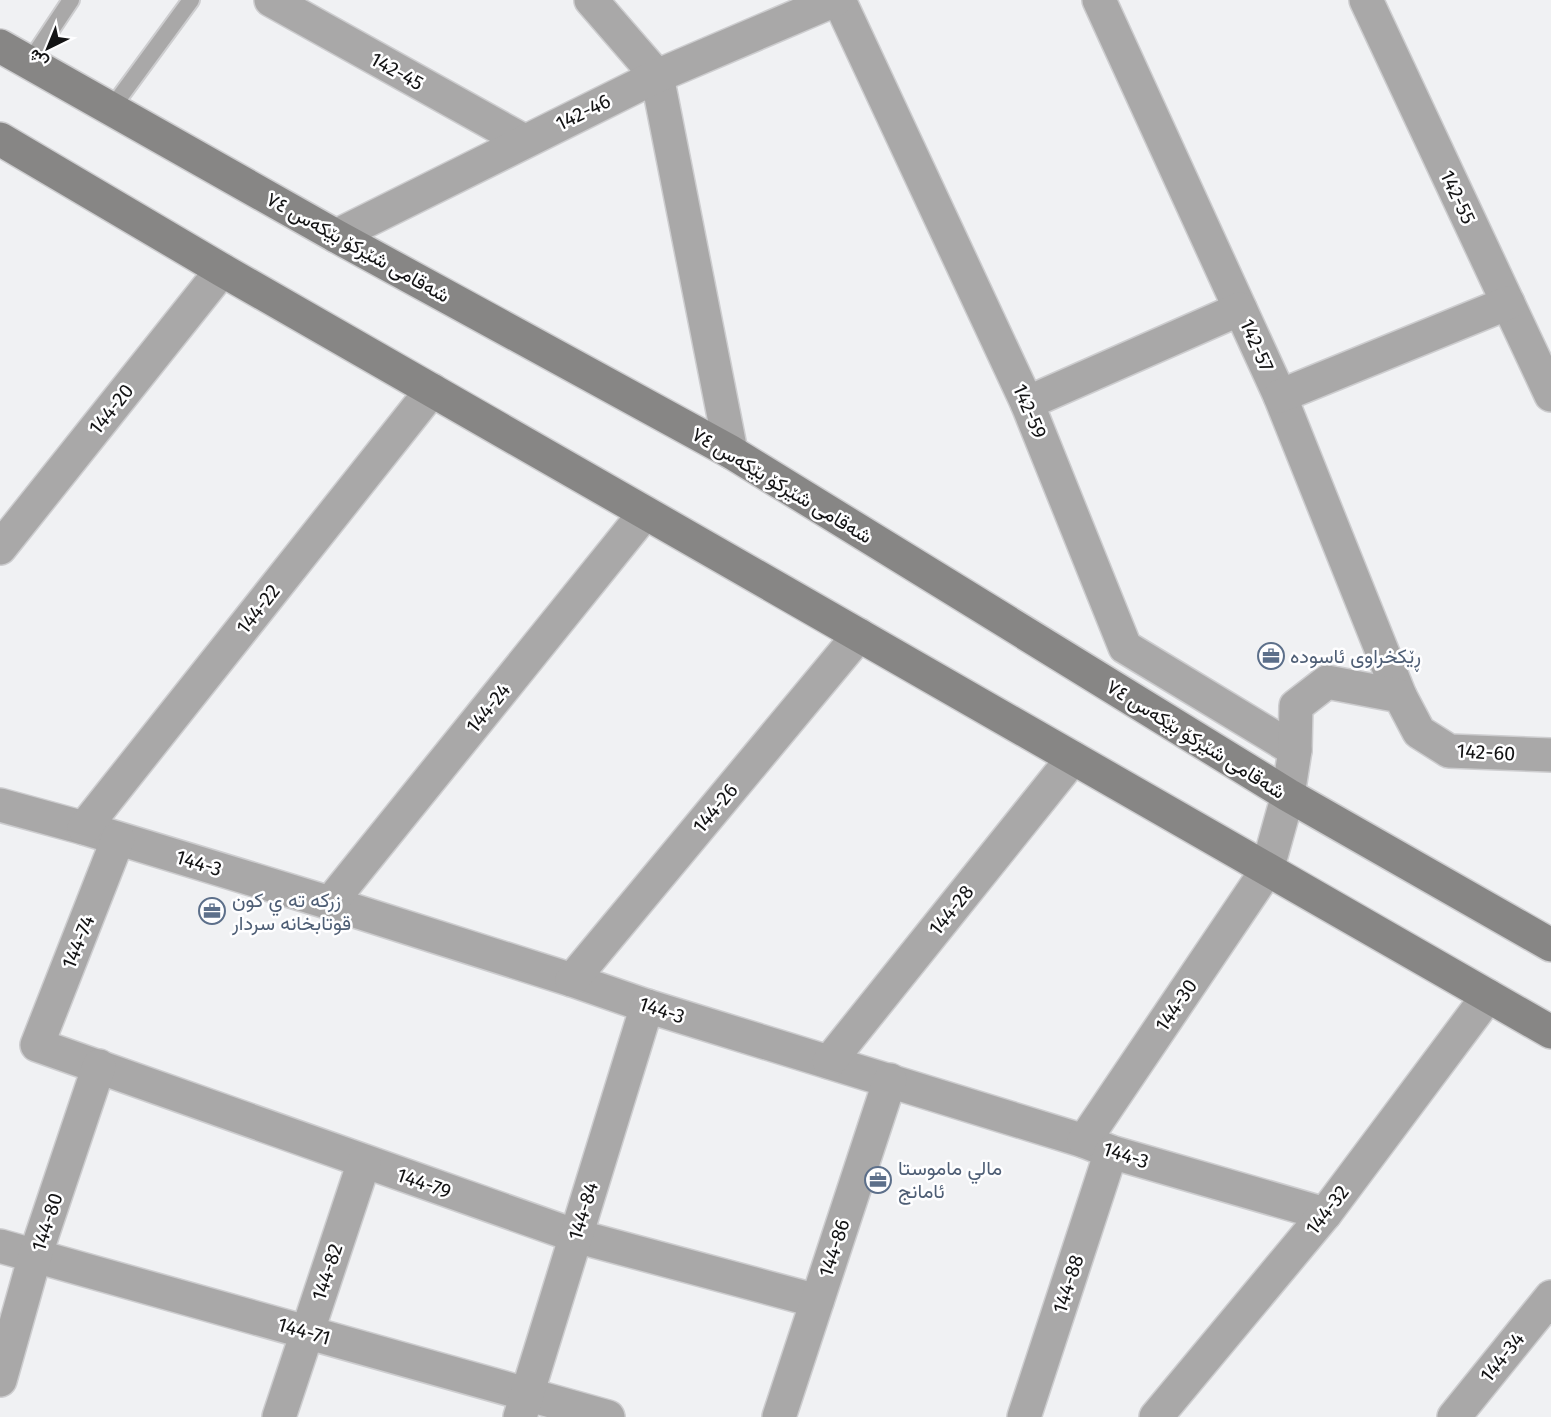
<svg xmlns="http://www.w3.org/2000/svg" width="1551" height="1417" viewBox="0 0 1551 1417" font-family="'Fira Sans',Vazirmatn,sans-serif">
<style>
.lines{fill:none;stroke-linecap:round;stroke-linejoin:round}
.lane-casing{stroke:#cdcdcf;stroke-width:20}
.street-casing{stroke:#cdcdcf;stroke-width:36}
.secondary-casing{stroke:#cdcdcf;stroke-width:36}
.lane{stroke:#a9a8a8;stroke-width:16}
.street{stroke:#a9a8a8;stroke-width:33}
.secondary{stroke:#878685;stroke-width:33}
.labels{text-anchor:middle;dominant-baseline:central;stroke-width:5;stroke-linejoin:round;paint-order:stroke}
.street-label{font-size:20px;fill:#131314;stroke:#fefeff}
.service-label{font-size:20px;fill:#4e5e75;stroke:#fefeff;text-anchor:start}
</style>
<rect width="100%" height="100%" fill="#f0f1f3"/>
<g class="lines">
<defs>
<g id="lane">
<polyline points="29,63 71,0"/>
<polyline points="111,109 191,0"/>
</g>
<g id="street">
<polyline points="271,0 524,141"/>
<polyline points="591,0 657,76 731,452"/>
<polyline points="839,0 1027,403 1125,647 1295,750"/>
<polyline points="1099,0 1280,396 1400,696"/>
<polyline points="1366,0 1551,395"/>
<polyline points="336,236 657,76 835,0"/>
<polyline points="1280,396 1508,303"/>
<polyline points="1027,403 1240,309"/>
<polyline points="0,548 222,270"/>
<polyline points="0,805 84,828 330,903 572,980 647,1006 1084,1141 1111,1152 1325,1214"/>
<polyline points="84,828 432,390"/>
<polyline points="118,839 37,1045 576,1236 817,1301"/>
<polyline points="330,903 645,513"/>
<polyline points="572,980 859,635"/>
<polyline points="829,1062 1073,758"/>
<polyline points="1084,1141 1267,870 1288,795 1295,750 1296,706 1327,682 1400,696 1419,732 1449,751 1551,755"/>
<polyline points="0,1246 608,1417"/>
<polyline points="0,1380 35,1256 99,1066"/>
<polyline points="279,1417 364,1162"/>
<polyline points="520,1417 647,1006"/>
<polyline points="779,1417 890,1080"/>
<polyline points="1024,1417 1111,1152"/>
<polyline points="1156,1417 1325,1214 1488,996"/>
<polyline points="1454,1417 1551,1297"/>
</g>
<g id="secondary">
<polyline points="0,46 336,236 731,452 1288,795 1551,945"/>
<polyline points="0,139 222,270 1551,1032"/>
</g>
</defs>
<!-- lane casing -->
<use href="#lane" class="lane-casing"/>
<!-- street casing -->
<use href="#street" class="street-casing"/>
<!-- secondary casing -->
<use href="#secondary" class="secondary-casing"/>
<!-- lane -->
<use href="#lane" class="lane"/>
<!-- street -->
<use href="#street" class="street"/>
<!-- secondary -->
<use href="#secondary" class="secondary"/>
</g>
<!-- icons -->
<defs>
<symbol id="office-ring" viewBox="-11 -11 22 22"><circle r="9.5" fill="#fefeff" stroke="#5c6f8a" stroke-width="1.5"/><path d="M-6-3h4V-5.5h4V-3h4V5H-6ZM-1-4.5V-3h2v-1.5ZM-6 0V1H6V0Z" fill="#5c6f8a"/></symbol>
</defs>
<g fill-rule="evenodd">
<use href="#office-ring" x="1256" y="641" width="30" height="30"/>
<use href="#office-ring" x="197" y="896" width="30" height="30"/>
<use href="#office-ring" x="863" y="1165" width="30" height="30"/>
</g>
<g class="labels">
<!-- street labels -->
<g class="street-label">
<text transform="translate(397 71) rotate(29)">142-45</text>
<text transform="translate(583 112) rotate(-26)">142-46</text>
<text transform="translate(1458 197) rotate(65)">142-55</text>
<text transform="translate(358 247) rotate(29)">شەقامی شێرکۆ بێکەس ٧٤</text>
<text transform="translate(1257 345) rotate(66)">142-57</text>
<text transform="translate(111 409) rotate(-51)">144-20</text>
<text transform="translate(1030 411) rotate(67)">142-59</text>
<text transform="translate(782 485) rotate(31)">شەقامی شێرکۆ بێکەس ٧٤</text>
<text transform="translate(258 609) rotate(-52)">144-22</text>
<text transform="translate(488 708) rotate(-51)">144-24</text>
<text transform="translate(1196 739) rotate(32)">شەقامی شێرکۆ بێکەس ٧٤</text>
<text transform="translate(1486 752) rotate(3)">142-60</text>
<text transform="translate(715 808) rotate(-50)">144-26</text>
<text transform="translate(199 863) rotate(17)">144-3</text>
<text transform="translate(951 910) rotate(-51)">144-28</text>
<text transform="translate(78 942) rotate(-68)">144-74</text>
<text transform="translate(1176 1005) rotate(-56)">144-30</text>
<text transform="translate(662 1010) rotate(18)">144-3</text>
<text transform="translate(1126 1155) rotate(18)">144-3</text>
<text transform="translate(424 1183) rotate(19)">144-79</text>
<text transform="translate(1327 1210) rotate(-52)">144-32</text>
<text transform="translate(583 1211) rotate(-73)">144-84</text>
<text transform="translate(47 1222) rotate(-72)">144-80</text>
<text transform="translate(834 1248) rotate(-72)">144-86</text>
<text transform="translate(327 1272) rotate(-72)">144-82</text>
<text transform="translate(1068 1284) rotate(-72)">144-88</text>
<text transform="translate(304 1331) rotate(16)">144-71</text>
<text transform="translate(1502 1357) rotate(-51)">144-34</text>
</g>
<!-- service labels -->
<g class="service-label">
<text x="1290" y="656">ڕێکخراوی ئاسودە</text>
<text x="232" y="900">زركه ته ي كون<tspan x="232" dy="23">قوتابخانه سردار</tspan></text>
<text x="898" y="1168">مالي ماموستا<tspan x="898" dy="23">ئامانج</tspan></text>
</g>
</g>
<!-- north arrow -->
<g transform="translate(48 48) rotate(223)" stroke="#fefeff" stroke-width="4.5" paint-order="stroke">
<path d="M0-4.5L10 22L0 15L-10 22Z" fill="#131314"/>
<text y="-9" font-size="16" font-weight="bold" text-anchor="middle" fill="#131314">ش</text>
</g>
</svg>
